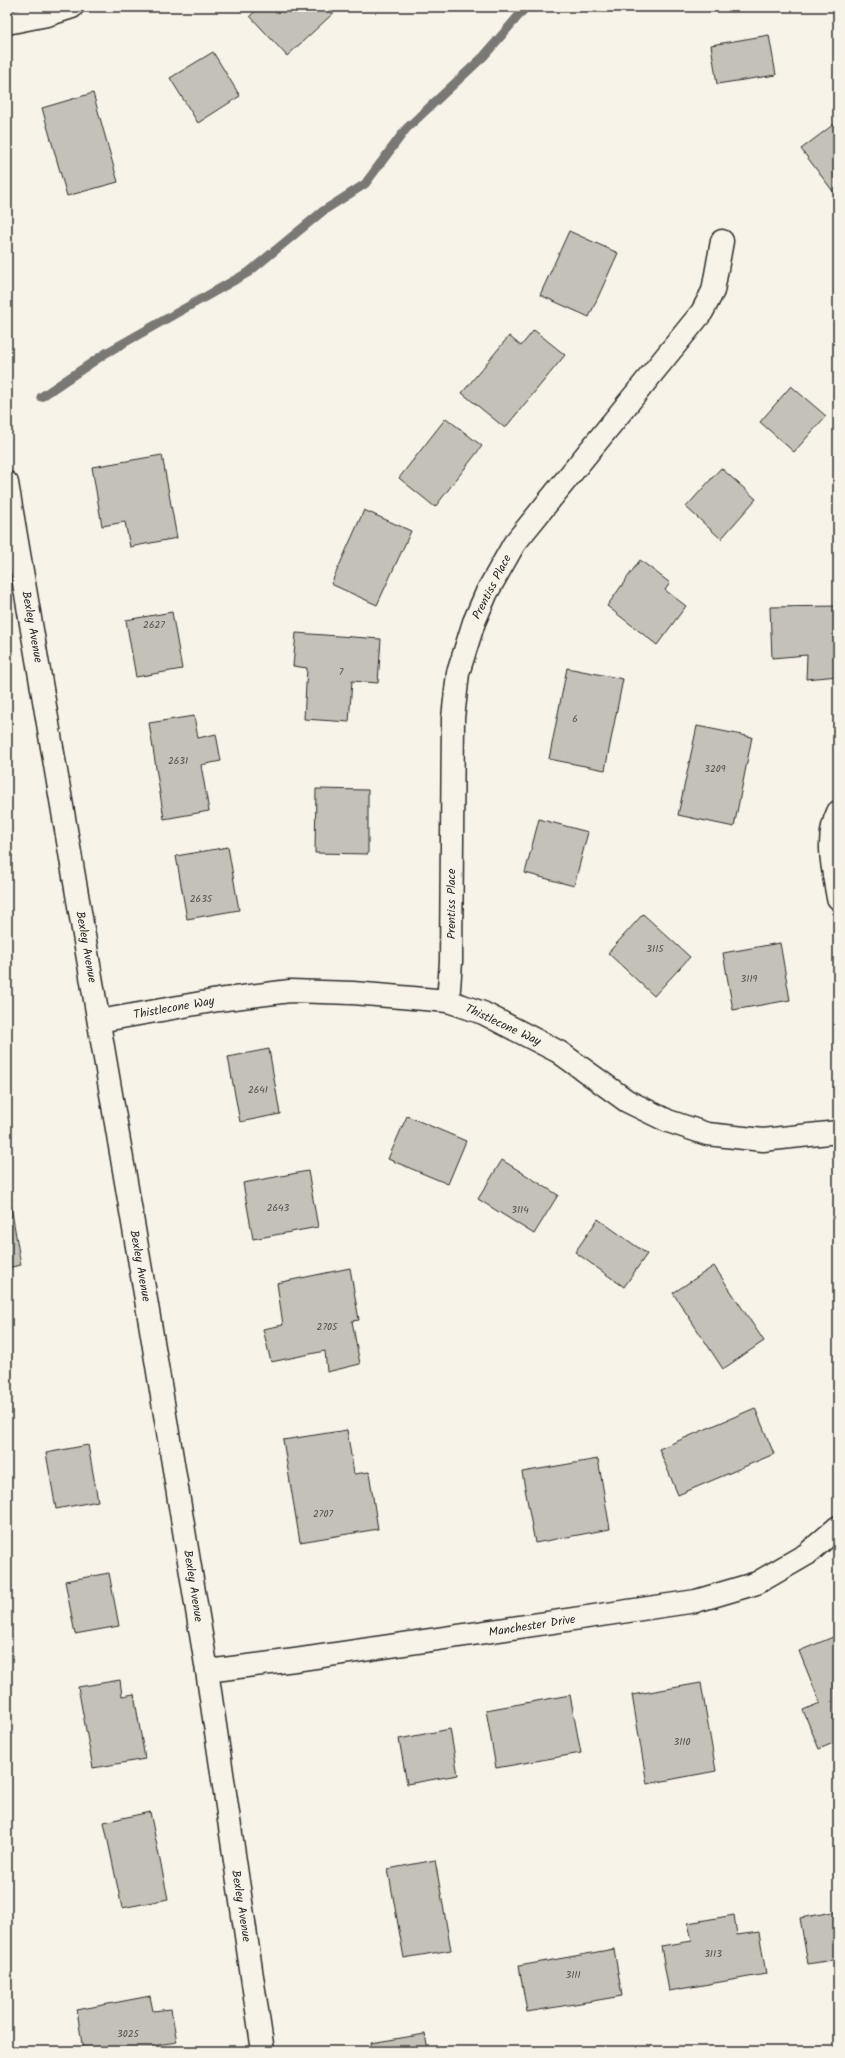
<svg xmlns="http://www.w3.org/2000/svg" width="845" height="2058" viewBox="0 0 845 2058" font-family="Kalam,sans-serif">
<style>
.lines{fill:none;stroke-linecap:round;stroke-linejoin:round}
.stream{stroke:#7a7874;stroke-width:9}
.building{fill:#c4c1b9;stroke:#2b2b2b}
.minor-casing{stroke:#2b2b2b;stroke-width:25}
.minor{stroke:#f7f3e8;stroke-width:22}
.labels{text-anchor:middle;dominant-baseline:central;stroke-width:3;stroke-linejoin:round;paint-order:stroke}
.number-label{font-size:10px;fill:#51504e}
.street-label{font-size:12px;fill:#2b2b2b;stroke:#f7f3e8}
</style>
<rect width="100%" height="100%" fill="#f7f3e8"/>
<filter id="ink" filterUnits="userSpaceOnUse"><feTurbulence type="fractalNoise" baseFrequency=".025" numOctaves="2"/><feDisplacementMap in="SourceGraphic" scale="8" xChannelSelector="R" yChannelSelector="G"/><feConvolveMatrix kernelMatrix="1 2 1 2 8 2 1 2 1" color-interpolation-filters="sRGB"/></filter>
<g filter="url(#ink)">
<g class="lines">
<!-- stream -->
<polyline class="stream" points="41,397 106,353 249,272 323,211 365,184 406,129 484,56 526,7"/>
</g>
<!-- building -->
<g class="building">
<polygon points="260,7 340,7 287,56 250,16"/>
<polygon points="769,35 776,75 717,84 711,45"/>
<polygon points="213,52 240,96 198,123 170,78"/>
<polygon points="93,93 118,182 67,196 42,108"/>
<polygon points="838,121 838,198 801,149"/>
<polygon points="569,231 618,253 589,317 540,295"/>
<polygon points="534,330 565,355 505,428 462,393 509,336 521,346"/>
<polygon points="791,386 826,416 794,452 760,422"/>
<polygon points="446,418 482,446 435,507 399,478"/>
<polygon points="162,455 177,538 130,547 125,522 102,526 92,467"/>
<polygon points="721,468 756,499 721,539 686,507"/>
<polygon points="364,510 411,531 377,605 331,584"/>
<polygon points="640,560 670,583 665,590 686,606 657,645 607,606"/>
<polygon points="838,606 838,676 806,679 807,655 772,658 770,607"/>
<polygon points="172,612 182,669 136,677 126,620"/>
<polygon points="296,633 381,639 378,683 352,681 349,722 304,719 307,668 293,666"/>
<polygon points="567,668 623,679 605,770 549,759"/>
<polygon points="194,716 198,738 216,734 221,761 201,765 209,811 164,819 149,723"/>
<polygon points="697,726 752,737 734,827 678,815"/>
<polygon points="316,789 368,790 368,854 315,853"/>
<polygon points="539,819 588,832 574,886 525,873"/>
<polygon points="228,847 239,910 187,919 176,856"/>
<polygon points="643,914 690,957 654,996 608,953"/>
<polygon points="780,943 790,1000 733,1010 723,953"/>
<polygon points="269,1049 280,1114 240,1122 228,1057"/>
<polygon points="407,1116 466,1141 448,1184 388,1159"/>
<polygon points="502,1160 558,1195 534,1234 478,1199"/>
<polygon points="308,1171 318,1227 253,1239 243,1183"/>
<polygon points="7,1183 21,1265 7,1268"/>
<polygon points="598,1219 647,1254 624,1287 575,1252"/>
<polygon points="714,1266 764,1341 723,1369 673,1293"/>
<polygon points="350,1268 359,1320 352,1321 360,1364 327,1372 325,1351 271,1362 263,1329 283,1325 277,1283"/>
<polygon points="755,1408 774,1454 678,1495 659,1449"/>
<polygon points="347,1430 354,1474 369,1472 378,1529 300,1542 283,1440"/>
<polygon points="88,1445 98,1501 56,1509 46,1453"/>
<polygon points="598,1459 610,1529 535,1543 522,1472"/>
<polygon points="109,1573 119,1626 75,1634 65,1581"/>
<polygon points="838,1635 838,1741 819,1749 803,1710 820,1703 799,1651"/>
<polygon points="120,1680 122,1696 134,1694 145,1759 93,1768 78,1687"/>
<polygon points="701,1683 716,1771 647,1784 632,1695"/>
<polygon points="570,1695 581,1753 496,1768 486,1710"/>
<polygon points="450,1729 458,1775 407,1784 399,1739"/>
<polygon points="150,1812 168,1899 122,1908 104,1822"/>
<polygon points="435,1860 451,1950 404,1958 388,1869"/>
<polygon points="838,1911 838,1959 808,1964 800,1918"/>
<polygon points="734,1915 737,1935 759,1932 766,1974 669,1991 661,1946 692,1941 688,1923"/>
<polygon points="614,1949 622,1996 527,2012 519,1966"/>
<polygon points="150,1996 153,2011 171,2009 177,2042 157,2045 158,2051 83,2051 77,2010"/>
<polygon points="425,2034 428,2051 372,2051 371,2043"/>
</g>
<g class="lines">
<defs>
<g id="minor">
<polyline points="7,23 47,15 72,7"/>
<polyline points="7,483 150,1323 207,1671 263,2051"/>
<path d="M838 812C825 839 833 869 838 898"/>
<polyline points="448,1001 451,962 453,718 458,673 474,622 487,592 514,544 702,312 713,291 722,241"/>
<polyline points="99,1021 218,1000 290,991 353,993 448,1001 483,1013 559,1052 627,1101 668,1121 707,1134 763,1140 838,1132"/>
<polyline points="207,1671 295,1660 696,1601 757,1583 807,1554 838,1527"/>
</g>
</defs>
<!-- minor casing -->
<use href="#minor" class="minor-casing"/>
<!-- minor -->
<use href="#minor" class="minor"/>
</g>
</g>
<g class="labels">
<!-- number labels -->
<g class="number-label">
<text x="154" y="625">2627</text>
<text x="341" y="672">7</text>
<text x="575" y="719">6</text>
<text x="178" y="761">2631</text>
<text x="715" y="769">3209</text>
<text x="201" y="899">2635</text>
<text x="655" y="949">3115</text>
<text x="749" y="979">3119</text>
<text x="258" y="1090">2641</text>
<text x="278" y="1208">2643</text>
<text x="520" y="1210">3114</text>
<text x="327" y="1327">2705</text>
<text x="323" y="1514">2707</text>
<text x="682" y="1742">3110</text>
<text x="713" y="1954">3113</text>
<text x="573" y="1975">3111</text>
<text x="128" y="2034">3025</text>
</g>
<!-- street labels -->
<g class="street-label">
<text transform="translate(492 587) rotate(-63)">Prentiss Place</text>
<text transform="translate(32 627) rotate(80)">Bexley Avenue</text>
<text transform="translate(451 904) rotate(-90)">Prentiss Place</text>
<text transform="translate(86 947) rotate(80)">Bexley Avenue</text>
<text transform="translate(174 1008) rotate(-10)">Thistlecone Way</text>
<text transform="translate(503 1025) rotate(25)">Thistlecone Way</text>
<text transform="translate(140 1266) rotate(80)">Bexley Avenue</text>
<text transform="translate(193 1586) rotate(81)">Bexley Avenue</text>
<text transform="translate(532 1626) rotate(-9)">Manchester Drive</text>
<text transform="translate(241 1906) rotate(81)">Bexley Avenue</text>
</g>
</g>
<!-- margin -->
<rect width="845" height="2058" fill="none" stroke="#f7f3e8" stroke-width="24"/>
<rect x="12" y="12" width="821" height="2034" fill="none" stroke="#2b2b2b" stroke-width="1.5" filter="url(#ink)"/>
</svg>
